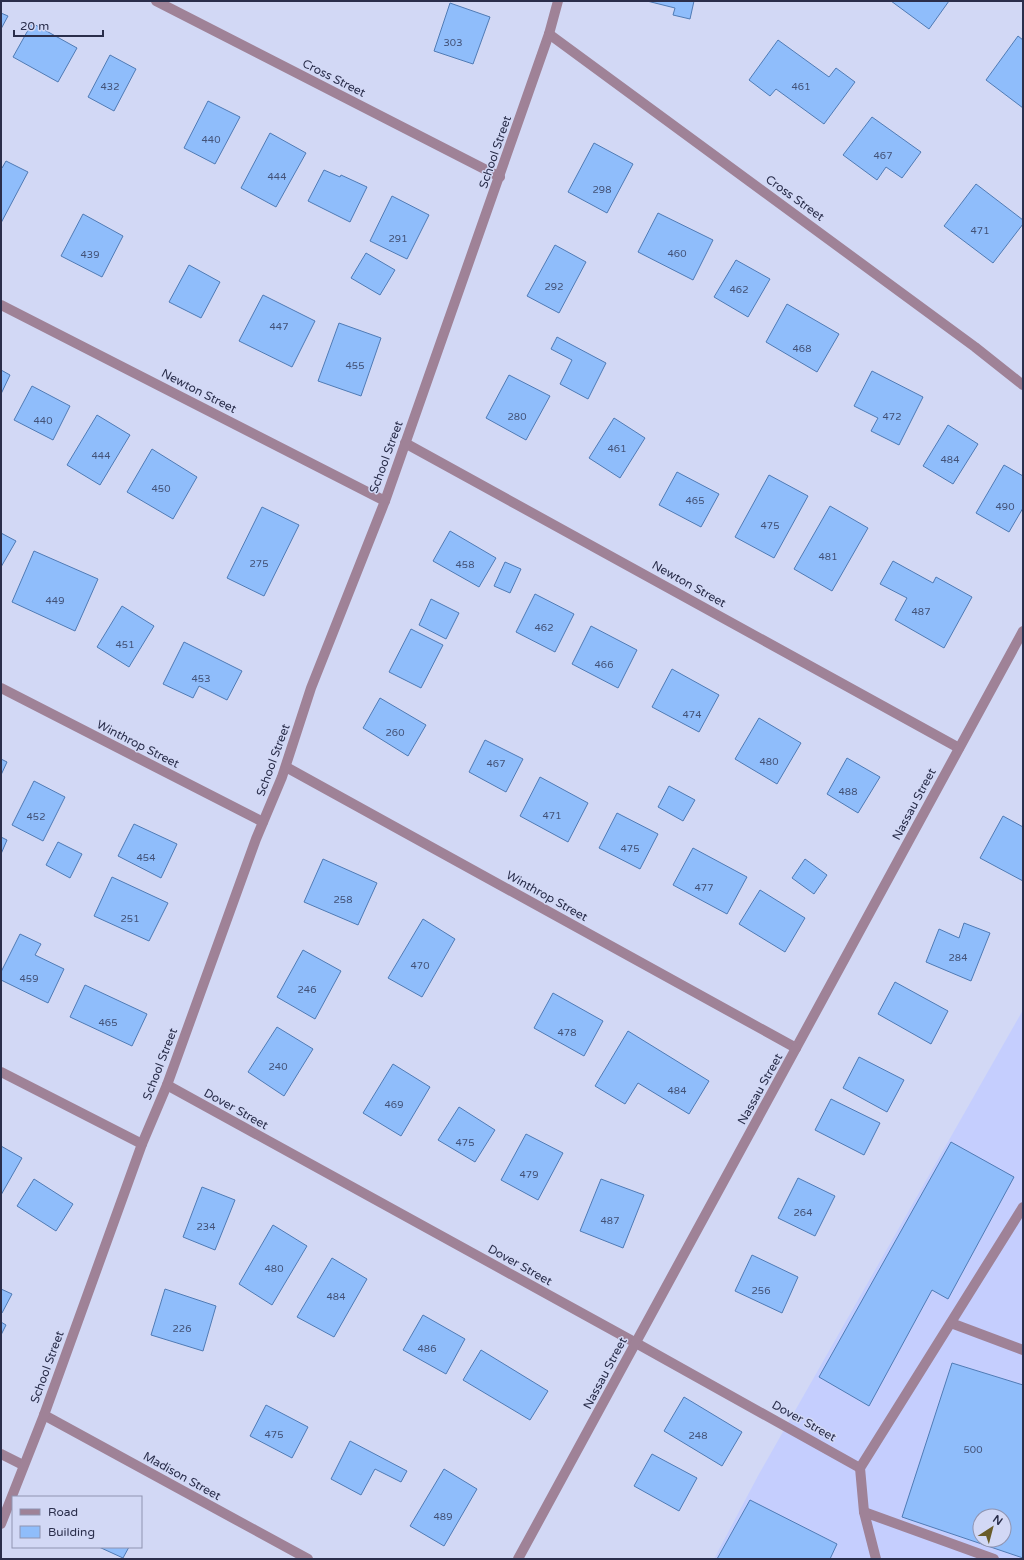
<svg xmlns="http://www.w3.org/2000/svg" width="1024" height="1560" viewBox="0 0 1024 1560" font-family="'Varela Round',sans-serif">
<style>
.built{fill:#c5cefe;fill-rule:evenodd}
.building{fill:#8fbdfb;stroke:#507bb5;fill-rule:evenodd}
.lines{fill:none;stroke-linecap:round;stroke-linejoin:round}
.minor{stroke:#9f8297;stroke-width:10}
.labels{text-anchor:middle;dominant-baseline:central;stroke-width:3;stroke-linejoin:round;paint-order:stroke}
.number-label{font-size:10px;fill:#435277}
.street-label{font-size:12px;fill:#2a2e4b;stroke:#d2d8f5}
</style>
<rect width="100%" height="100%" fill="#d2d8f5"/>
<!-- built -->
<path class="built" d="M1023 1010V1559H714L759 1474ZM980 1516H1004V1540H980Z"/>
<!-- building -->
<g class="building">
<polygon points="647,1 694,1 690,19 673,15 675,8"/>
<polygon points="891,1 949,1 929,29"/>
<polygon points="450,3 490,17 473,64 434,51"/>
<polygon points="1,13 8,16 1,29"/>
<polygon points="32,23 77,48 58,82 13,57"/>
<polygon points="1018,36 1023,40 1023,108 986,80"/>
<polygon points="778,40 829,77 836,68 855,82 824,124 776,89 770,96 749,80"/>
<polygon points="110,55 136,69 114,111 88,97"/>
<polygon points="208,101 240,117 215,164 184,148"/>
<polygon points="872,117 921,152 902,178 886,167 877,180 843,155"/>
<polygon points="270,133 306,153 276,207 241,188"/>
<polygon points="594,143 633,164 607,213 568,192"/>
<polygon points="6,161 28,172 1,223 1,167 2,168"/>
<polygon points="324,170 340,177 341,175 367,187 350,222 308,201"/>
<polygon points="976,184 1023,220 1023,224 993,263 944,226"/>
<polygon points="392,196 429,215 407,259 370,241"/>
<polygon points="658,213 713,240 693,280 638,252"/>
<polygon points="83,214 123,236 102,277 61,256"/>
<polygon points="555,245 586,262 559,313 527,296"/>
<polygon points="366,253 395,270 380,295 351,278"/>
<polygon points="736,260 770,279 748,317 714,297"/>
<polygon points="189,265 220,282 201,318 169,302"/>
<polygon points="263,295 315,321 292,367 239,341"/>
<polygon points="787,304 839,334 817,372 766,342"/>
<polygon points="339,323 381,338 361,396 318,381"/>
<polygon points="557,337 606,363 588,399 560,384 572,360 551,349"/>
<polygon points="1,370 10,375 1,394"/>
<polygon points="872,371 923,397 899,445 871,431 878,418 854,406"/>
<polygon points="509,375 550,396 526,440 486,418"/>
<polygon points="32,386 70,406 53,440 14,420"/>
<polygon points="97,415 130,435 100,485 67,465"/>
<polygon points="614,418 645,438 620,478 589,458"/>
<polygon points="948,425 978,444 953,484 923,466"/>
<polygon points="152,449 197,477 173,519 127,492"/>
<polygon points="1004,465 1023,476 1023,508 1009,532 976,513"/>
<polygon points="677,472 719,494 701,527 659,505"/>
<polygon points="769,475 808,496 774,558 735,537"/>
<polygon points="830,506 868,528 832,591 794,569"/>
<polygon points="262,507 299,525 264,596 227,578"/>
<polygon points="450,531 496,558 479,587 433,561"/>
<polygon points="1,533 16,541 1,567"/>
<polygon points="34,551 98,579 75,631 12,602"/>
<polygon points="893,561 933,583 936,577 972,597 944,648 895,620 907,598 880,584"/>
<polygon points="505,562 521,569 510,593 494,586"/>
<polygon points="535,594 574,614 555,652 516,632"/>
<polygon points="431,599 459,613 446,639 419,625"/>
<polygon points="122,606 154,626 129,667 97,647"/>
<polygon points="591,626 637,650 618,688 572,664"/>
<polygon points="411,629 443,645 421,688 389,672"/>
<polygon points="184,642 242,671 227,700 199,686 193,698 163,684"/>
<polygon points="672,669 719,695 699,732 652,707"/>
<polygon points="380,698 426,725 408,756 363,728"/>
<polygon points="759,718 801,743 777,784 735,759"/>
<polygon points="485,740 523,759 506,792 469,772"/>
<polygon points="847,758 880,777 858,813 827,794"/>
<polygon points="1,759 7,762 1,775"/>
<polygon points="540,777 588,803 568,842 520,816"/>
<polygon points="34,781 65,797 43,841 12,825"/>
<polygon points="669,786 695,800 683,821 658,807"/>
<polygon points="617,813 658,834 640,869 599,848"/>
<polygon points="1003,816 1023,827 1023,881 980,858"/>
<polygon points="134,824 177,844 161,878 118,856"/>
<polygon points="1,837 7,840 1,854"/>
<polygon points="58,842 82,854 70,878 46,865"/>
<polygon points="693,848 747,877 727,914 673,885"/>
<polygon points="323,859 377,883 358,925 304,902"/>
<polygon points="805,859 827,875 814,894 792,878"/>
<polygon points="112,877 168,903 149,941 94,916"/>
<polygon points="760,890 805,918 785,952 739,924"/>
<polygon points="423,919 455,939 422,997 388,978"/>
<polygon points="964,923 990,933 971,981 926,962 939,929 959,938"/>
<polygon points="20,934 41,944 35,955 64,969 48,1003 1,980 1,972"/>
<polygon points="303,950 341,971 315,1019 277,997"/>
<polygon points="895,982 948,1011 931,1044 878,1014"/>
<polygon points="85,985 147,1014 132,1046 70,1017"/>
<polygon points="553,993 603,1021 584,1056 534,1028"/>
<polygon points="277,1027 313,1049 284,1096 248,1072"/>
<polygon points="628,1031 709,1081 689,1114 638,1083 625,1104 595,1086"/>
<polygon points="859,1057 904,1080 887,1112 843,1088"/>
<polygon points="393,1064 430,1087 401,1136 363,1113"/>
<polygon points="831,1099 880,1123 864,1155 815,1130"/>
<polygon points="459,1107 495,1130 475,1162 438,1140"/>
<polygon points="526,1134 563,1153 538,1200 501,1180"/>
<polygon points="951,1142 1014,1177 948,1299 932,1290 869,1406 819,1377"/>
<polygon points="1,1146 22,1158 1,1195"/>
<polygon points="798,1178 835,1196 815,1236 778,1218"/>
<polygon points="34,1179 73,1204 56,1231 17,1206"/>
<polygon points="601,1179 644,1195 623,1248 580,1231"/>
<polygon points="202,1187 235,1200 215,1250 183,1237"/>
<polygon points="273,1225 307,1246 272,1305 239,1284"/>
<polygon points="752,1255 798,1277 782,1313 735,1291"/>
<polygon points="332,1258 367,1279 334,1337 297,1317"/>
<polygon points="1,1289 12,1294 2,1313 1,1313"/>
<polygon points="165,1289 216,1306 203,1351 151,1335"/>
<polygon points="423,1315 465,1339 446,1374 403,1350"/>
<polygon points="1,1322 6,1325 1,1335"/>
<polygon points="481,1350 548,1391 530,1420 463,1380"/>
<path d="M952 1363 1023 1385V1558L902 1517ZM980 1516H1004V1540H980Z"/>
<polygon points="684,1397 742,1432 722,1466 664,1431"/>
<polygon points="266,1405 308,1427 292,1458 250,1436"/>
<polygon points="350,1441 407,1471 401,1482 375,1469 361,1495 331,1479"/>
<polygon points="652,1454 697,1478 679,1511 634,1486"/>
<polygon points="444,1469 477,1489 444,1546 410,1526"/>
<polygon points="750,1500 837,1544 830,1559 717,1559"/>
<polygon points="99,1547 129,1547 123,1558"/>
</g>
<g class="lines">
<!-- minor -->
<g class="minor">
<polyline points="156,1 500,177"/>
<polyline points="549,34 975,347 1023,385"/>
<polyline points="1,305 385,501"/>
<polyline points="405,443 959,748"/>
<polyline points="1,688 263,822"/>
<polyline points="286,767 796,1048"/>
<polyline points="1,1072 142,1144"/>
<polyline points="167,1085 636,1343 860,1468"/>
<polyline points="951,1323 1023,1350"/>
<polyline points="44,1415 308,1559"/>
<polyline points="1,1454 23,1465"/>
<polyline points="864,1512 994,1559"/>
<polyline points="1,1524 44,1415 142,1144 167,1085 256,839 282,777 311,688 385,501 549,34 558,1"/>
<polyline points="518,1559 1023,631"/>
<polyline points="876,1559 864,1512 860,1468 1023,1207"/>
</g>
</g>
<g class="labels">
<!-- number labels -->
<g class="number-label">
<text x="453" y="43">303</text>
<text x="110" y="87">432</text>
<text x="801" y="87">461</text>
<text x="211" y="140">440</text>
<text x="883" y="156">467</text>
<text x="277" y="177">444</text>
<text x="602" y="190">298</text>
<text x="980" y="231">471</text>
<text x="398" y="239">291</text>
<text x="677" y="254">460</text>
<text x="90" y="255">439</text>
<text x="554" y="287">292</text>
<text x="739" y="290">462</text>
<text x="279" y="327">447</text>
<text x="802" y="349">468</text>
<text x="355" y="366">455</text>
<text x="517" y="417">280</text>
<text x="892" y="417">472</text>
<text x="43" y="421">440</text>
<text x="617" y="449">461</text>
<text x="101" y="456">444</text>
<text x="950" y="460">484</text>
<text x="161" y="489">450</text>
<text x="695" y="501">465</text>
<text x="1005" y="507">490</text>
<text x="770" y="526">475</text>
<text x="828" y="557">481</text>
<text x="259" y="564">275</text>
<text x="465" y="565">458</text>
<text x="55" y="601">449</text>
<text x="921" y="612">487</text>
<text x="544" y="628">462</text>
<text x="125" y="645">451</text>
<text x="604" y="665">466</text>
<text x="201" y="679">453</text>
<text x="692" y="715">474</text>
<text x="395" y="733">260</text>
<text x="769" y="762">480</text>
<text x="496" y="764">467</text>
<text x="848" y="792">488</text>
<text x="552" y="816">471</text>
<text x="36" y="817">452</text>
<text x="630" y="849">475</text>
<text x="146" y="858">454</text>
<text x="704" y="888">477</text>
<text x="343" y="900">258</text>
<text x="130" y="919">251</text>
<text x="958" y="958">284</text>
<text x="420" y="966">470</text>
<text x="29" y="979">459</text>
<text x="307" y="990">246</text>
<text x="108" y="1023">465</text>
<text x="567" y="1033">478</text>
<text x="278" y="1067">240</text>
<text x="677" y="1091">484</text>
<text x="394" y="1105">469</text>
<text x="465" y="1143">475</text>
<text x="529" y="1175">479</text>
<text x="803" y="1213">264</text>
<text x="610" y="1221">487</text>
<text x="206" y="1227">234</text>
<text x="274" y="1269">480</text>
<text x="761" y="1291">256</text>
<text x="336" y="1297">484</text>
<text x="182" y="1329">226</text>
<text x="427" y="1349">486</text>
<text x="274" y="1435">475</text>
<text x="698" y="1436">248</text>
<text x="973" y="1450">500</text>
<text x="443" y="1517">489</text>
</g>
<!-- street labels -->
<g class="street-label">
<text transform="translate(334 78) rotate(27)">Cross Street</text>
<text transform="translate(495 152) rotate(-71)">School Street</text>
<text transform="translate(795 198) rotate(36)">Cross Street</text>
<text transform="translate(199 391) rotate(27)">Newton Street</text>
<text transform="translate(386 457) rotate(-70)">School Street</text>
<text transform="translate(689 584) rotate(29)">Newton Street</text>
<text transform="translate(138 744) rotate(27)">Winthrop Street</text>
<text transform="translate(273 760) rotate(-70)">School Street</text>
<text transform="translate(914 804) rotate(-62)">Nassau Street</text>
<text transform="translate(547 896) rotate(29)">Winthrop Street</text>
<text transform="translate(160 1064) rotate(-69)">School Street</text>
<text transform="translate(760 1089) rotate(-61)">Nassau Street</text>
<text transform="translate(236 1109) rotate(29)">Dover Street</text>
<text transform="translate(520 1265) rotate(29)">Dover Street</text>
<text transform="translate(47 1367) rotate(-70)">School Street</text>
<text transform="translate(605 1373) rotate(-62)">Nassau Street</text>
<text transform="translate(804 1421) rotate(29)">Dover Street</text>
<text transform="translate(182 1476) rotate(29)">Madison Street</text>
</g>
</g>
<!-- border -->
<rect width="1024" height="1560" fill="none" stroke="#2a2e4b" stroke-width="4"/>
<!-- legend -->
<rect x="12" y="1496" width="130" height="52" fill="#d2d8f5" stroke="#8f94b1"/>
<rect x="20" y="1509" width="20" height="6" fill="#9f8297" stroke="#8f94b1"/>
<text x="48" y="1516" font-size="12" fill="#2a2e4b">Road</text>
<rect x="20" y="1526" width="20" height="12" fill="#8fbdfb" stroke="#8f94b1"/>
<text x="48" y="1536" font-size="12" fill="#2a2e4b">Building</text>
<!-- north arrow -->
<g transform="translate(992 1528) rotate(36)"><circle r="19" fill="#d2d8f5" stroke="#8f94b1"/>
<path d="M0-3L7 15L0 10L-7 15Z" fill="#695c29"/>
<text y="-6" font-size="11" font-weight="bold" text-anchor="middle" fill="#2a2e4b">N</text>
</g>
<!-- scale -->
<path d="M14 30v6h89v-6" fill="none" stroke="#2a2e4b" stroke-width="2"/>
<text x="20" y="30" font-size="12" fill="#2a2e4b" stroke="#d2d8f5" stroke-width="3" paint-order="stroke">20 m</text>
</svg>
